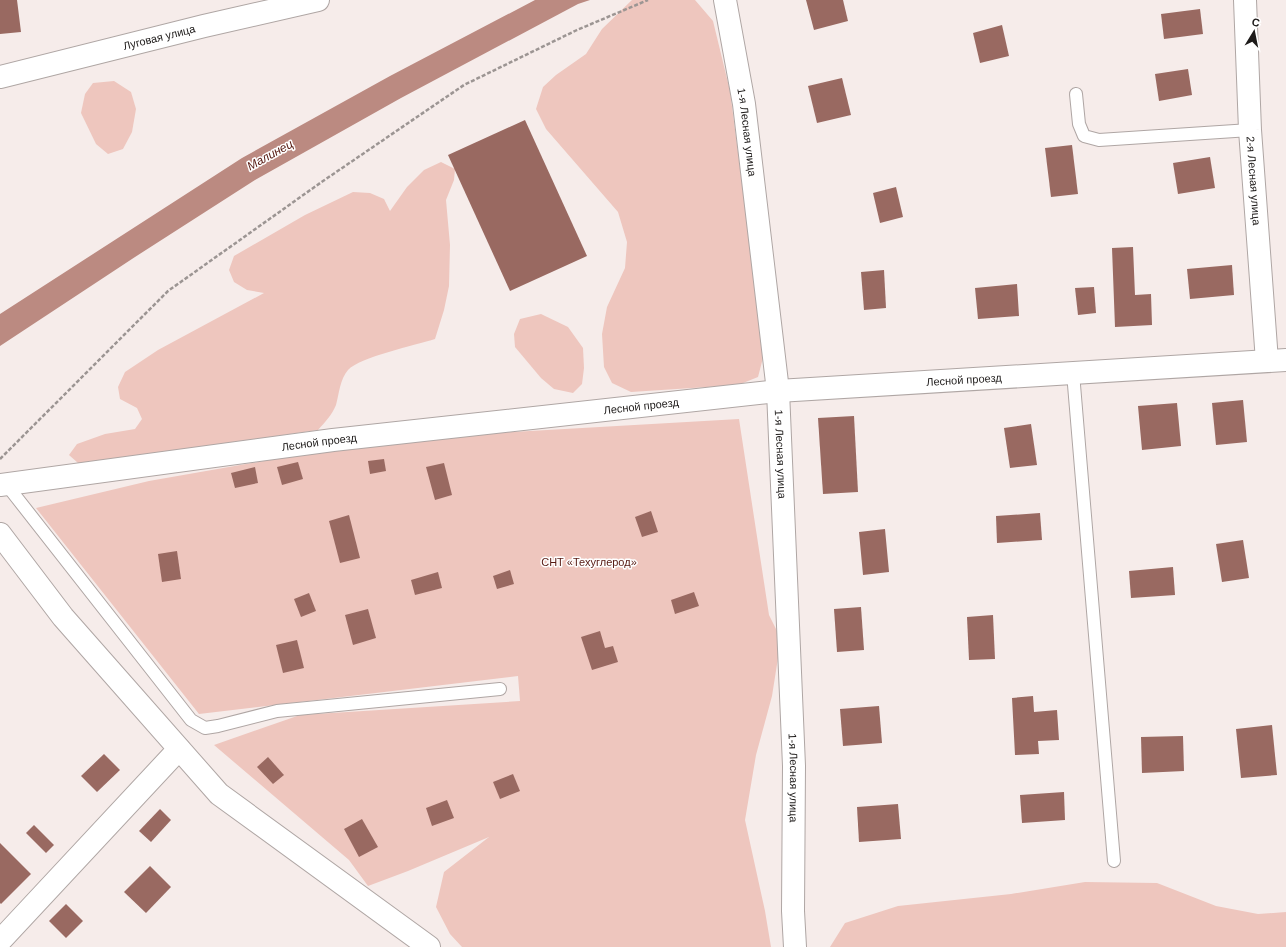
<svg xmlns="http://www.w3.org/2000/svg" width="1286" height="947" viewBox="0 0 1286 947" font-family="Helvetica,sans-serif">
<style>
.green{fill:#eec6be}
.water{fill:#bb8a81}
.building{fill:#996961}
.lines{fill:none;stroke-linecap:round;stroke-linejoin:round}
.service-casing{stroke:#afa6a4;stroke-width:14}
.minor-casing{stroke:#afa6a4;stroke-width:24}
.path{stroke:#9c9593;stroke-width:2.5;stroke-dasharray:4 2;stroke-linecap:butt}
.service{stroke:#fff;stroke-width:12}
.minor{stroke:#fff;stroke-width:22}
.labels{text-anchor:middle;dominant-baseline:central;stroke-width:3;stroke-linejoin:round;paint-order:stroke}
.street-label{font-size:11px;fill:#1d1a19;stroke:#fff}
.park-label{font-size:11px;fill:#561912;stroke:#fff}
.water-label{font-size:12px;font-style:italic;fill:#571a12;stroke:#fff}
</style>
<rect width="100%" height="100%" fill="#f6ecea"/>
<!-- green -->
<g class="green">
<polygon points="632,0 695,0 713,21 730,91 764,354 758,377 738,385 631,392 612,383 604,367 602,334 607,307 625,268 627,242 618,212 546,129 536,109 543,87 556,75 586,54 602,29"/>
<polygon points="114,81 131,92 136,109 132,132 123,149 108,154 96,144 81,113 85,94 93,83"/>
<path d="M441 162 455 169 454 180 446 200 450 245 449 286 444 310 435 339C416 345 360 357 348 370 340 379 339 394 336 405 332 415 325 422 318 430L94 462 78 463 69 455 77 444 105 434 135 429 142 419 137 408 120 399 118 387 125 372 158 350 264 293 247 290 234 282 229 270 234 256 305 215 353 192 370 193 384 199 390 211 407 187 424 170Z"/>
<polygon points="541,314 568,327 583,348 584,368 582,384 573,393 554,389 541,378 515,347 514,334 520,319"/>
<polygon points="739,419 769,615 781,639 772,696 756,755 745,820 765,911 771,947 462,947 450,934 436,907 444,872 489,837 408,871 368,886 349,860 214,745 300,715 520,701 518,676 199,714 36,508 149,481 338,448 476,434"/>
<polygon points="1085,882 1157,883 1216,906 1258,914 1286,912 1286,947 830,947 845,923 898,906 1011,894"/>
</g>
<!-- water -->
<polygon class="water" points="535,0 590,0 578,4 401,98 255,180 135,257 0,346 0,314 242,158 390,76"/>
<!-- building -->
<g class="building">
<polygon points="0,0 17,0 21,32 0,34"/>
<polygon points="806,0 843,0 848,21 814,30"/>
<polygon points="1200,9 1203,34 1164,39 1161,14"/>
<polygon points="1002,25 1009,56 980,63 973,33"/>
<polygon points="1188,69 1192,95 1159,101 1155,74"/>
<polygon points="842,78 851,115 817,123 808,86"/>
<polygon points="525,120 587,256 510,291 448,155"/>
<polygon points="1072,145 1078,194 1051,197 1045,148"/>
<polygon points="1210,157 1215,188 1178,194 1173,163"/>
<polygon points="896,187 903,217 880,223 873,193"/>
<polygon points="1133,247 1135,295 1151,294 1152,325 1115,327 1112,248"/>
<polygon points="1232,265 1234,295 1190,299 1187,269"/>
<polygon points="884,270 886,308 864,310 861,272"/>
<polygon points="1017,284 1019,316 978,319 975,288"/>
<polygon points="1094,287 1096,313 1078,315 1075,288"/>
<polygon points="1243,400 1247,442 1216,445 1212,403"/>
<polygon points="1177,403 1181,446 1142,450 1138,406"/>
<polygon points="854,416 858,492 823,494 818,418"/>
<polygon points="1031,424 1037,465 1010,468 1004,428"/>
<polygon points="384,459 386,471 370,474 368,461"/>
<polygon points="298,462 303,479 282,485 277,467"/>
<polygon points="444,463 452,495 435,500 426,467"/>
<polygon points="255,467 258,483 235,488 231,473"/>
<polygon points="651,511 658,532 642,537 635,517"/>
<polygon points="1040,513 1042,540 997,543 996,516"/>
<polygon points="349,515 360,558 340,563 329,521"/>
<polygon points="885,529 889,572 863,575 859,532"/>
<polygon points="1243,540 1249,578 1222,582 1216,544"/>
<polygon points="177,551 181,579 162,582 158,554"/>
<polygon points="1173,567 1175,595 1131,598 1129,571"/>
<polygon points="510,570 514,584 497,589 493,576"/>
<polygon points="438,572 442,588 415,595 411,580"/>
<polygon points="694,592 699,606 675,614 671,600"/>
<polygon points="309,593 316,611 301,617 294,599"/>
<polygon points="861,607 864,650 837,652 834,609"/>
<polygon points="368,609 376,638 353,645 345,615"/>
<polygon points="993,615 995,659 969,660 967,617"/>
<polygon points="600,631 605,648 613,646 618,662 592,670 581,637"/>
<polygon points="297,640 304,668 283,673 276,645"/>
<polygon points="1033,696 1034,712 1057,710 1059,740 1038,741 1039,754 1015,755 1012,698"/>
<polygon points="879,706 882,743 843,746 840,709"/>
<polygon points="1272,725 1277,775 1241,778 1236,729"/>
<polygon points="1183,736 1184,771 1142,773 1141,737"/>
<polygon points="104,754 120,770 97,792 81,776"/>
<polygon points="268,757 284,775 273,784 257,767"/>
<polygon points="513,774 520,791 500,799 493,782"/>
<polygon points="1064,792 1065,820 1022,823 1020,795"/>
<polygon points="447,800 454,818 432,826 426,808"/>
<polygon points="898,804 901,839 859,842 857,807"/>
<polygon points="160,809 171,820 151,842 139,831"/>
<polygon points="362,819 378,847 359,857 344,829"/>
<polygon points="34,825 54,845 46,853 26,833"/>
<polygon points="0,843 31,874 1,904 0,903"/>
<polygon points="150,866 171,887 146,913 124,892"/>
<polygon points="66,904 83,921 66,938 49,921"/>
</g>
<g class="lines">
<defs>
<g id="service">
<polyline points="1076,94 1079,124 1084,136 1099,140 1250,130"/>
<polyline points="1073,373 1114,861"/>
<polyline points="6,484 191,720 205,728 218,726 277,711 500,689"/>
</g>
<g id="minor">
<path id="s1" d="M725 0 744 104 778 391 794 766 793 911 795 947"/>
<path id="s2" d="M1245 0 1250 130 1267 361"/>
<path id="s3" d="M0 77 204 26 318 0"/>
<path id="s4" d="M0 485 333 440 778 391 1286 360"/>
<polyline points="0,534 63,617 219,794 429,947"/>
<polyline points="0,941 179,749"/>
</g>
</defs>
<!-- service casing -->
<use href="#service" class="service-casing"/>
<!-- minor casing -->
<use href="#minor" class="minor-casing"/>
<!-- path -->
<polyline class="path" points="0,459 168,291 323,181 464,85 577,30 648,0"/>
<!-- service -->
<use href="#service" class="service"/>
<!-- minor -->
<use href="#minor" class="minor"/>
</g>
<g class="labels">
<!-- street labels -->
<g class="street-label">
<text stroke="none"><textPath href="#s3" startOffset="164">Луговая улица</textPath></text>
<text stroke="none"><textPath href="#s1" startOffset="134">1-я Лесная улица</textPath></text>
<text stroke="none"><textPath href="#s2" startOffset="181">2-я Лесная улица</textPath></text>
<text stroke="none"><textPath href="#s4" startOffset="970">Лесной проезд</textPath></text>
<text stroke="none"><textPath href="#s4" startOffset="646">Лесной проезд</textPath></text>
<text stroke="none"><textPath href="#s4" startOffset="322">Лесной проезд</textPath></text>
<text stroke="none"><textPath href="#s1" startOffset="458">1-я Лесная улица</textPath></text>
<text stroke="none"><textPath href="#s1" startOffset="782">1-я Лесная улица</textPath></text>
</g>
<!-- park labels -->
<g class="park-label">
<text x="589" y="562">СНТ «Техуглерод»</text>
</g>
<!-- water labels -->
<g class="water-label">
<text transform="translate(270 155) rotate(-29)">Малинец</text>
</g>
</g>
<!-- north arrow -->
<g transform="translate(1254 32) rotate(10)" stroke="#ffffff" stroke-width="3" paint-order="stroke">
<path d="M0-3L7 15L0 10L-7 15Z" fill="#1d1a19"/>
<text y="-6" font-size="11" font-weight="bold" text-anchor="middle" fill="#1d1a19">С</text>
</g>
</svg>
